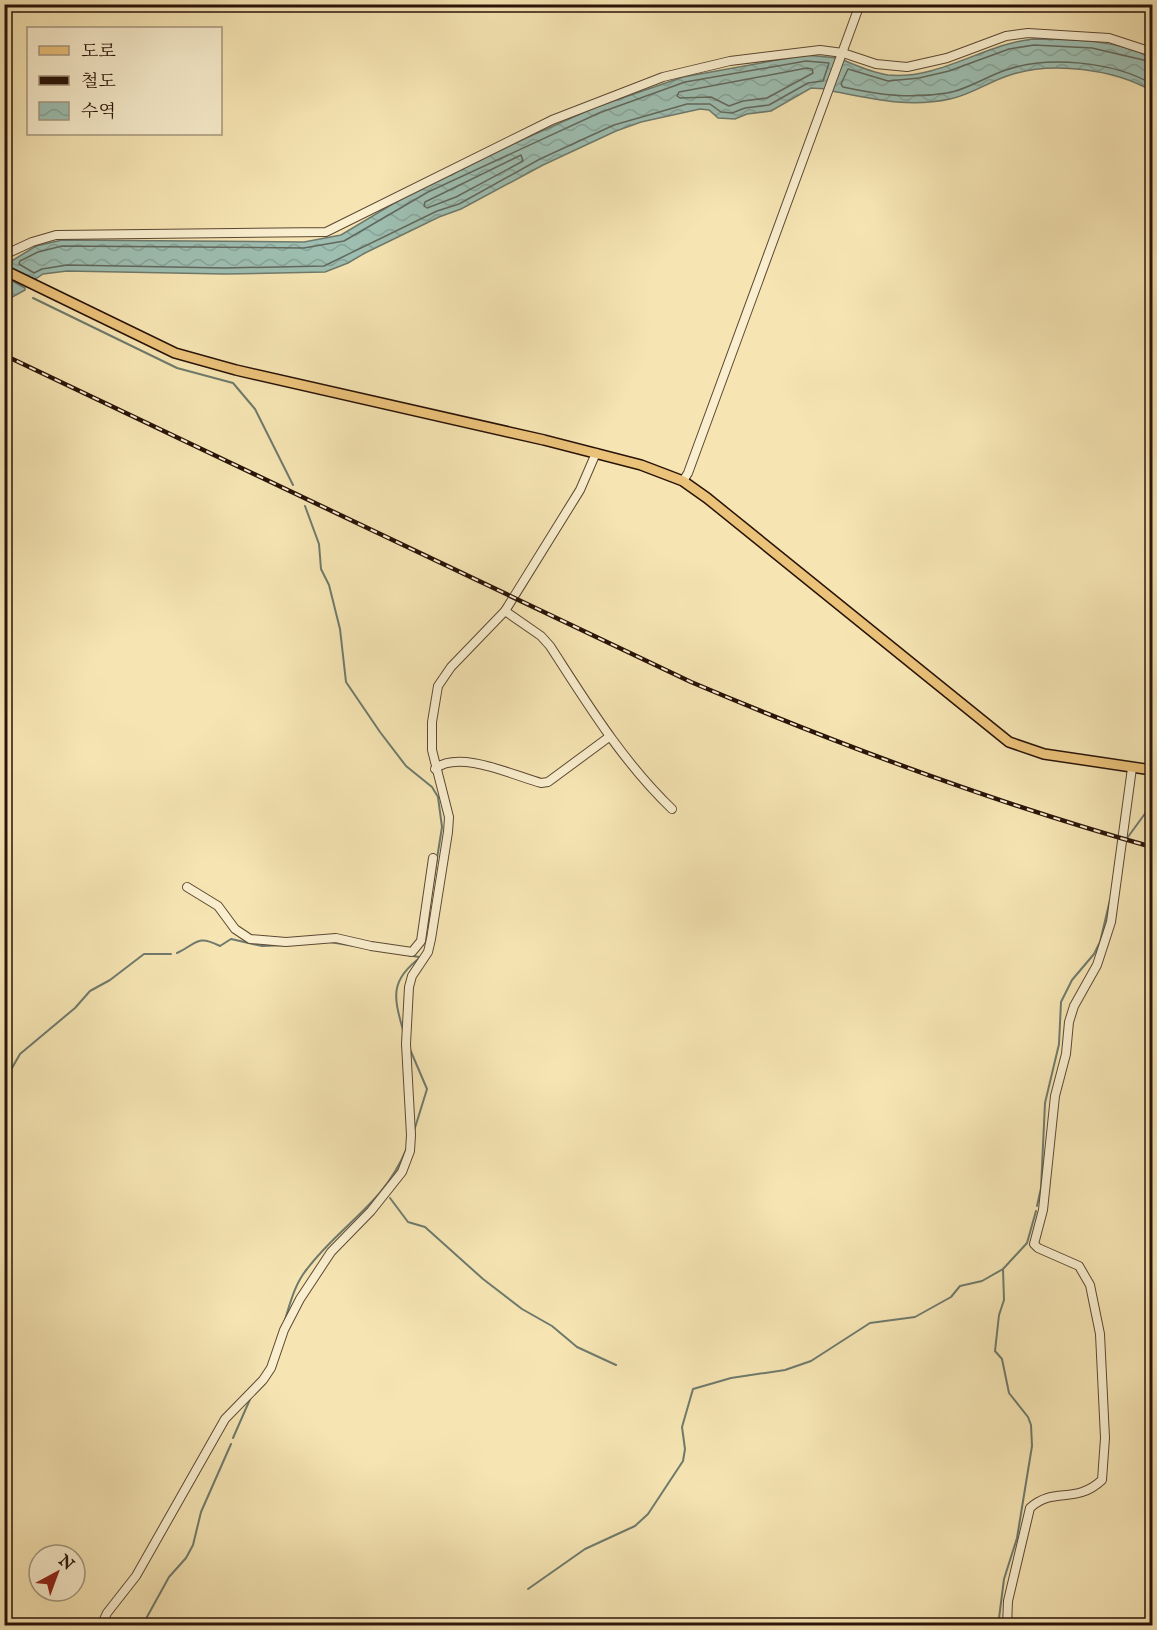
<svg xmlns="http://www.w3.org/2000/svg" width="1157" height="1630" viewBox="0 0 1157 1630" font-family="'IM FELL English','Noto Serif KR',serif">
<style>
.water{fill:url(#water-waves);stroke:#6e7a6d;stroke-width:1.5}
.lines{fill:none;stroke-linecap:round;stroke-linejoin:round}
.shore{stroke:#62685c;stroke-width:1.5}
.stream{stroke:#6e7a6d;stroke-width:2}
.minor-casing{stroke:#5c4833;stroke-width:10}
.major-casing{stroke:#281308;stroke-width:12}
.minor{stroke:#f9eece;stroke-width:8}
.major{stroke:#ebc27a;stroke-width:9}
.rail-casing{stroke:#281308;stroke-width:4.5}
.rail{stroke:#f9eece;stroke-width:2;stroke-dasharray:7;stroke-linecap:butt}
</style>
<defs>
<pattern id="water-waves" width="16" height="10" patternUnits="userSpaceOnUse" patternTransform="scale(1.5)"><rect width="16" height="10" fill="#9dbeb1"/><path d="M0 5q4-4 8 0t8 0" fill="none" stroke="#87a297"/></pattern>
</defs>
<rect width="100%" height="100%" fill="#f6e5b3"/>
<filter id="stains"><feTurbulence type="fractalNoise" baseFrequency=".00333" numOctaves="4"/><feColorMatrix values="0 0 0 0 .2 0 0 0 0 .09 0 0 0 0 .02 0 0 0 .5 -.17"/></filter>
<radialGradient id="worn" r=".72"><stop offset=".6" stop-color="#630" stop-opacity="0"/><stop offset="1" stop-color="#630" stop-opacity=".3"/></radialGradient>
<!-- water -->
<g class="water">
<path d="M1033 39C1074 39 1115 40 1152 57V91C1114 69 1052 61 1010 75 990 81 971 95 950 99 909 108 873 99 832 91L843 60C857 66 873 73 888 75 939 80 984 44 1033 39Z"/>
<polygon points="805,55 838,58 827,89 811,88 771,111 747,114 735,119 718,118 709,110 700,109 641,122 616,131 543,165 461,209 439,217 365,253 348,263 325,272 225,274 67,271 43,274 34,280 5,265 36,246 62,240 304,242 341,235 401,199 508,146 596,107 683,77"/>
<polygon points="5,277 25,288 25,290 5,301"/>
</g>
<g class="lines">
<!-- shore -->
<g class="shore">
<polygon points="806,61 829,63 823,81 808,83 769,105 745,108 732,113 721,112 710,104 687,104 614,125 540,159 459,204 437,211 324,266 225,268 67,265 42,269 34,273 19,264 20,261 38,252 62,246 304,248 344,241 428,192 599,113 685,82"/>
<path d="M1152 62 1092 48 1034 45 1009 49 949 71 919 78 888 81 848 69 841 84 843 87C880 95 910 99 947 93 967 90 987 76 1006 70 1048 55 1114 62 1152 84"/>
<polygon points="807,68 812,69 813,73 767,98 743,101 729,106 711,97 680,98 677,96 679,92"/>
<polygon points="521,155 523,161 456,197 427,208 424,206 425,202"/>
</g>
<!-- stream -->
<g class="stream">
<polyline points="33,298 177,368 233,383 255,409 293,485"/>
<polyline points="305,506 319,544 321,569 329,585 340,629 346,682 380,732 406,766 432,787 438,797 442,827 429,909"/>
<polyline points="1125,841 1152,804"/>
<polyline points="429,915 429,930"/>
<polyline points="330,942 419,957"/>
<path d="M177 953C197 944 196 934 220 946L231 939 262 946 289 945"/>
<path d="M404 1034C395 1000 387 982 421 957"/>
<polyline points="409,1047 427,1089 414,1131"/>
<polyline points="4,1082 20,1054 75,1008 90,991 110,980 144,954 171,954"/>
<polyline points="390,1198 408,1222 425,1227 483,1279 522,1309 552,1326 577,1347 616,1365"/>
<polyline points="1037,1206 1041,1188 1045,1103 1059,1044 1061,1002 1072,980 1094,954 1100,942 1110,900"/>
<path d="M284 1323C290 1304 294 1285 307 1269 339 1226 384 1204 406 1150"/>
<polyline points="233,1438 251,1397"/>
<polyline points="528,1589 585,1549 635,1526 648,1514 683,1461 685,1449 682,1427 693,1389 731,1378 785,1370 811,1361 870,1323 915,1317 951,1297 960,1286 982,1281 1003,1269"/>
<polyline points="142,1626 169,1577 186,1558 193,1545 201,1512 231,1444"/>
<polyline points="998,1626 1004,1579 1017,1538 1032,1446 1031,1425 1028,1417 1009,1393 1002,1359 995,1351 999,1315 1004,1300 1003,1269 1027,1243 1036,1211"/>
</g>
<defs>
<g id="minor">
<polyline points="4,255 32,242 56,235 326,232 552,120 663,77 730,61 820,50 843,53 876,64 907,67 947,58 1006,36 1028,33 1109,38 1152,52"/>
<polyline points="683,481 688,473 860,4"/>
<path d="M505 611 541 636 550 646C587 703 622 761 672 809"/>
<path d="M435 769C458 749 515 776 541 783L548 782 609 737"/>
<polyline points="187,887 218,906 235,929 250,939 286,942 336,938 371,946 412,952 421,941 433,858"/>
<polyline points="101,1626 107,1613 136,1576 225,1419 263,1380 271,1368 284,1330 300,1299 331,1252 371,1211 402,1172 410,1151 411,1135 406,1044 409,987 412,976 428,952 431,939 448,832 449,817 432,750 432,722 438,686 451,667 505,611 580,490 596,453"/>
<path d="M1007 1626 1008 1601 1030 1508C1054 1486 1075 1505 1102 1480L1105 1438 1100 1334 1090 1285 1079 1266 1038 1248 1034 1244 1043 1210 1055 1096 1066 1054 1069 1022 1074 1006 1097 965 1111 922 1132 768"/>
</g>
<polyline id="major" points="4,270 175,353 236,370 544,440 641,465 683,481 707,498 1009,742 1044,754 1152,770"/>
</defs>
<!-- minor casing -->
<use href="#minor" class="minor-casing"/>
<!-- major casing -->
<use href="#major" class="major-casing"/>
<!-- minor -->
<use href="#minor" class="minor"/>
<!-- major -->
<use href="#major" class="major"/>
<defs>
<path id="rail" d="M4 355 691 682C842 746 995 803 1152 847"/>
</defs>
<!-- rail casing -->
<use href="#rail" class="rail-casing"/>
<!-- rail -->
<use href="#rail" class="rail"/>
</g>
<!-- margin -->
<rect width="1157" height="1630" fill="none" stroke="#f6e5b3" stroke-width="24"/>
<rect x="6" y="6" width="1145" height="1618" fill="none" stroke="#281308" stroke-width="3"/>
<rect x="12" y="12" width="1133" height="1606" fill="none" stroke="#281308" stroke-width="1.5"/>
<!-- legend -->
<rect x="27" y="27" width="195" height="108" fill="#f9eece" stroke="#a5967f" stroke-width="1.5"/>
<rect x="39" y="46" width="30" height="9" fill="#ebc27a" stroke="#a5967f" stroke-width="1.5"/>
<text x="81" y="57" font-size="18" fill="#281308">도로</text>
<rect x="39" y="76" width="30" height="9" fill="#281308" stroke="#a5967f" stroke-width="1.5"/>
<text x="81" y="87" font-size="18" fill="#281308">철도</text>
<rect x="39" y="102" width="30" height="18" fill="url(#water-waves)" stroke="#a5967f" stroke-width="1.5"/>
<text x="81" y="117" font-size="18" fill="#281308">수역</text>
<!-- north arrow -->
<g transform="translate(57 1573) rotate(41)"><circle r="28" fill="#f9eece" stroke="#a5967f" stroke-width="1.5"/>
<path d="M0-4.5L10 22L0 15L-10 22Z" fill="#8f2418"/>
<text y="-9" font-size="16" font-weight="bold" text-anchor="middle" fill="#281308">N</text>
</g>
<rect width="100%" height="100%" filter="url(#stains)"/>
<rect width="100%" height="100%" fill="url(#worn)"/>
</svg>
